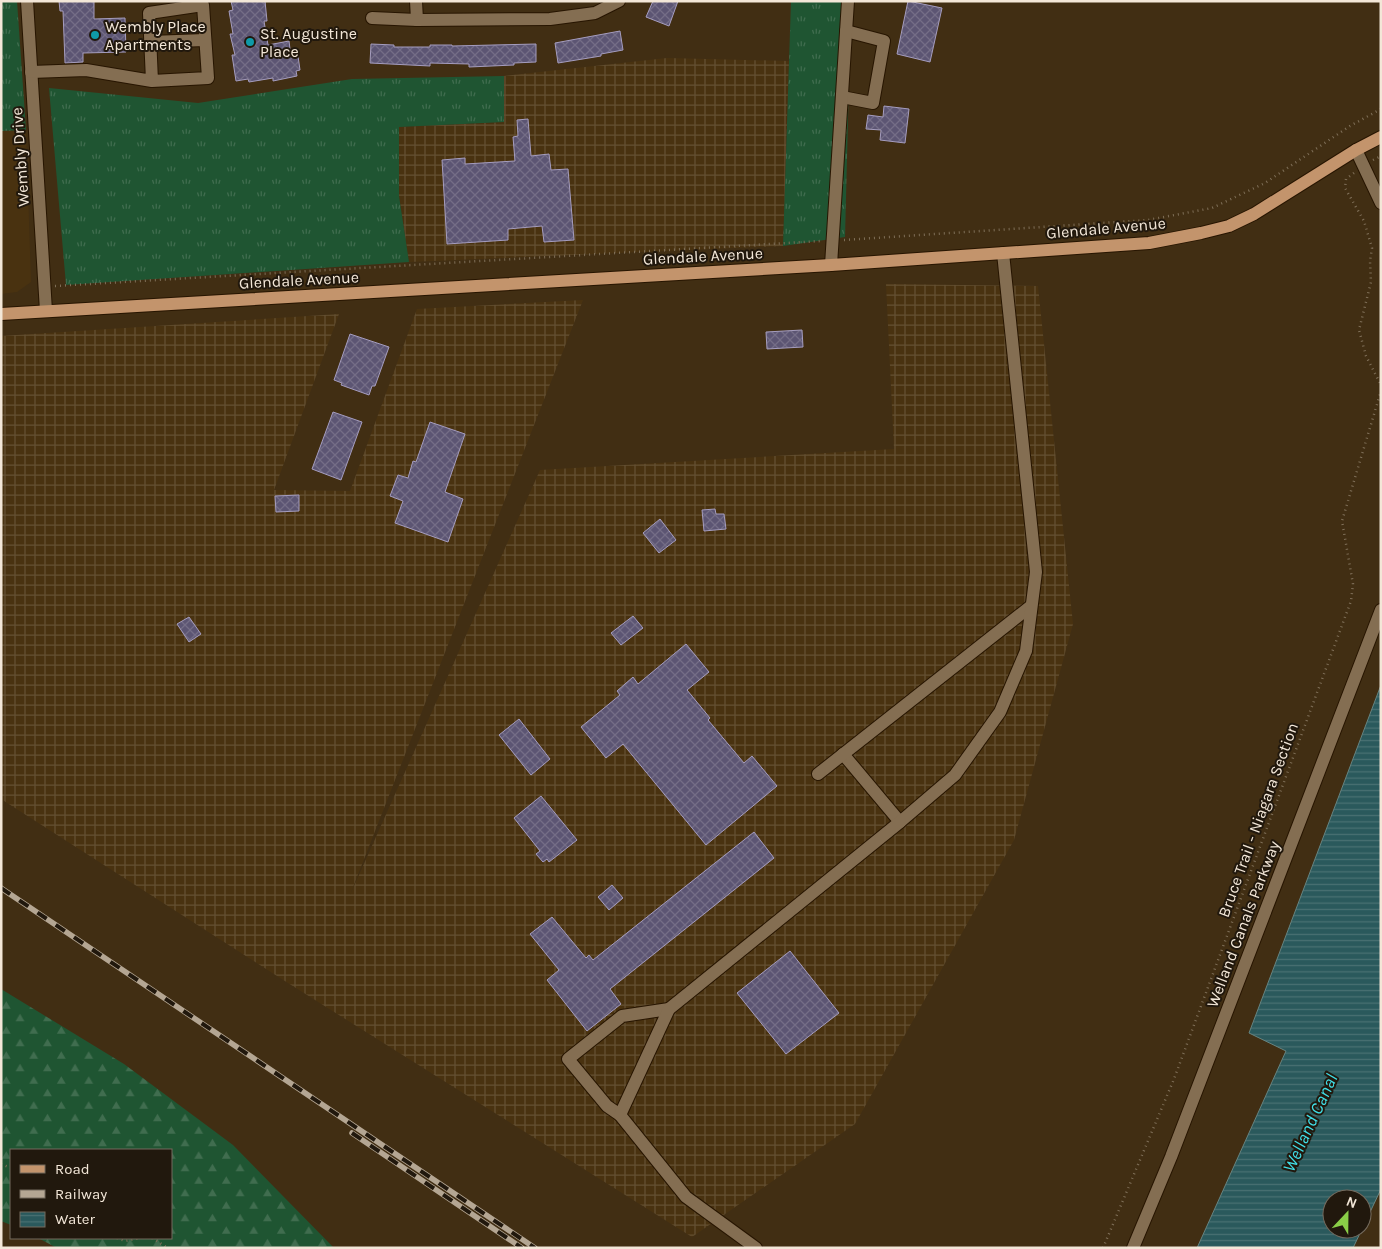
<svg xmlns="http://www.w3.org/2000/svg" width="1382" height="1249" viewBox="0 0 1382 1249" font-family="Karla,sans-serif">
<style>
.built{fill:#493210}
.industrial{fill:url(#industrial-grid)}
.grass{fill:url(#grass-tufts)}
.forest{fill:url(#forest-firs)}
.water{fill:url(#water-rules);stroke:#668481}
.building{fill:url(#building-cross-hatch);stroke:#a59dbf}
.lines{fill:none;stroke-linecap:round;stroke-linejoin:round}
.minor-casing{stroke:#271500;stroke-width:14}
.major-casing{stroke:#271500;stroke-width:14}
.path{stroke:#7f6f58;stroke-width:2.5;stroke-dasharray:1 4;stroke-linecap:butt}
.minor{stroke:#846e52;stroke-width:12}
.major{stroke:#c3946c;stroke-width:12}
.rail-casing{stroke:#b4a693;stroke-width:5.5}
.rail{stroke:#21180d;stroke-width:4;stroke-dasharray:11;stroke-linecap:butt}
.culture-dot{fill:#0f9aa8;stroke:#21180d;stroke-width:2}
.labels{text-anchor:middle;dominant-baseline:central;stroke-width:4;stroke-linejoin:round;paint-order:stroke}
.poi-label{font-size:16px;fill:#f3e7d8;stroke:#21180d;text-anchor:start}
.street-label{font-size:16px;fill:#f3e7d8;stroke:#21180d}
.water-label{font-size:18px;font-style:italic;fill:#40dee7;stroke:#21180d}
</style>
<defs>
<pattern id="industrial-grid" width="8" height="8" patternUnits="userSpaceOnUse" patternTransform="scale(1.25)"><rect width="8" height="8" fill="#493210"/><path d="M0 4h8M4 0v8" fill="none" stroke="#645032"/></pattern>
<pattern id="grass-tufts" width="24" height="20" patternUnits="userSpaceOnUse" patternTransform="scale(1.25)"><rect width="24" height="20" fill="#1f5532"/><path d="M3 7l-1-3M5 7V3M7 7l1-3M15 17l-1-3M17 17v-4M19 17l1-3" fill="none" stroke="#406d4f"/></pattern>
<pattern id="forest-firs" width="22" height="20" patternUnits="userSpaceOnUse" patternTransform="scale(1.25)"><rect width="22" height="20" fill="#1f5532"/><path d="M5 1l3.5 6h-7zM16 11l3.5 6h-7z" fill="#406d4f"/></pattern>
<pattern id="water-rules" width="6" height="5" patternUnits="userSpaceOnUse" patternTransform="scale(1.25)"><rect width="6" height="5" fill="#2a595c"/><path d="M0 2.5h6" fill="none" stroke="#497173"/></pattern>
<pattern id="building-cross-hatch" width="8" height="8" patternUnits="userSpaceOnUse" patternTransform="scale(1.25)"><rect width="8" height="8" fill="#5c5573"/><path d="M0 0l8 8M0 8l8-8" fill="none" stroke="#746d86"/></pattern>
</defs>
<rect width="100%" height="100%" fill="#412e13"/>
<!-- built -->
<polygon class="built" points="26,130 31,282 17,292 1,294 1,131"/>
<!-- industrial -->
<g class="industrial">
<polygon points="667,58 789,61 783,246 409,262 399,196 399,127 504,122 504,76"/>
<polygon points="886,284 1038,286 1073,624 1014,840 855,1124 692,1237 288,983 1,799 1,336 339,314 274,490 350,491 417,309 583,300 350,895 540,470 894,449"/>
</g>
<!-- grass -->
<g class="grass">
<polygon points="1,1 17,1 26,130 1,131"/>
<polygon points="791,1 851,1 845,237 783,246"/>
<polygon points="504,76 504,122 399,127 399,196 409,262 66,285 49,88 198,103 352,79"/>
</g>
<!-- forest -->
<polygon class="forest" points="1,989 124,1064 233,1145 334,1248 57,1248 38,1238 171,1238 171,1150 11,1150 11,1225 1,1221"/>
<!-- water -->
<polygon class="water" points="1381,685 1381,1189 1362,1229 1362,1199 1332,1199 1332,1229 1362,1229 1353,1248 1197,1248 1286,1051 1249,1033"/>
<!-- building -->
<g class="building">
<polygon points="59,1 94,1 94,19 125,18 126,52 83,53 83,62 65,63 63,11 60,11"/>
<polygon points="231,1 265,1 267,21 264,21 268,45 289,41 291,57 298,56 300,70 296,71 297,76 273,81 273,78 249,82 248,79 236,81 232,55 235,55 230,34 233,34 229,11 233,10"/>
<polygon points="653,1 678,1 669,26 646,17"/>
<polygon points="908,1 942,8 930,62 897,54"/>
<polygon points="620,31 623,50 601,54 601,56 558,63 555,43"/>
<polygon points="371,44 394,45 394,47 430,47 430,45 452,45 452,46 536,44 536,62 514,63 514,65 469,67 469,64 430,63 430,66 370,63"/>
<polygon points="884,106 909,109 905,143 880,140 881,130 866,129 868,115 883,117"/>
<polygon points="528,119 531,156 549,154 551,170 568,169 574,240 544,242 542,226 508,229 508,240 447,244 442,160 465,158 465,164 515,161 513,137 518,136 517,120"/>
<polygon points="802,330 803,347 767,349 766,332"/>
<polygon points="350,334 389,347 375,386 372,386 369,395 341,385 342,383 334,380"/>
<polygon points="333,412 362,422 341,480 312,469"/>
<polygon points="430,422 465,434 445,492 463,499 448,542 395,523 403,501 390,496 398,475 408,478 413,461 416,462"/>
<polygon points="299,495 299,511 276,512 275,496"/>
<polygon points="715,509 716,514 724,514 726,529 704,531 702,510"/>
<polygon points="660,519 676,540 659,553 643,533"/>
<polygon points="633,616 643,628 621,645 611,633"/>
<polygon points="189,617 201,634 189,642 177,624"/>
<polygon points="686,644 709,672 687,690 710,718 708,720 744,763 752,756 777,786 706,845 623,744 606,758 581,727 620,695 617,691 633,677 638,684"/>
<polygon points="519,719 550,759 531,775 499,735"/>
<polygon points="541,796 577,840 549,862 547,859 543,862 536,854 540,851 514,818"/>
<polygon points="754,832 774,858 610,989 621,1004 587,1031 547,980 559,970 530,934 552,917 586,958 589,955 593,960"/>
<polygon points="612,885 623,898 609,910 598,897"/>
<polygon points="790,951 839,1013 786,1054 737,993"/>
</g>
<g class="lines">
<defs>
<g id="minor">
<polyline points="27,1 46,311"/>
<polyline points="416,1 417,20"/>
<polyline points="372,18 417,20 550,19 595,13 619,1"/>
<polyline points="150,42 205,40"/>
<polyline points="31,72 86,70 152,81 208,78 203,5 149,13 152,81"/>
<polyline points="842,97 873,103 884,41 846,31"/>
<polyline points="1356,150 1381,203"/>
<polyline points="831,265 848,1"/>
<polyline points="843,754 900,822"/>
<polyline points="818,774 1031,606"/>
<polyline points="620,1115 607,1106 568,1059 622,1016 669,1009"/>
<polyline points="756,1248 686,1197 620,1115 669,1009 900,822 955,775 1000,712 1026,651 1036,572 1003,253"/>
<polyline points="1133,1248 1171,1157 1381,610"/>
</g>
<polyline id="major" points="1,314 831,265 1149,243 1201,233 1229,226 1254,214 1356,150 1381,137"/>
</defs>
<!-- minor casing -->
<use href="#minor" class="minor-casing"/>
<!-- major casing -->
<use href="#major" class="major-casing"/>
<!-- path -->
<g class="path">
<polyline points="1373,160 1381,156"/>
<polyline points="1354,173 1346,179 1345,188 1364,221 1372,248 1370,261 1371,282 1359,330 1366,356 1381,385"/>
<polyline points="844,240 1148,220 1212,208 1265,183 1350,126 1381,109"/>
<polyline points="55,286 821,241"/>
<polyline points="1,1164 11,1168"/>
<polyline points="117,1238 125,1241 141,1238"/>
<polyline points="152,1238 168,1248"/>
<polyline points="1103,1248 1174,1079 1351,601 1353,584 1342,521 1381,391"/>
</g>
<!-- minor -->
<use href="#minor" class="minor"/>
<!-- major -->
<use href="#major" class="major"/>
<defs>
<g id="rail">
<polyline points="1,888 535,1248"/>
<polyline points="352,1133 522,1248"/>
</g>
</defs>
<!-- rail casing -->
<use href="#rail" class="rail-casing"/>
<!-- rail -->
<use href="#rail" class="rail"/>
</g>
<!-- markers -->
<g class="culture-dot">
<circle cx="95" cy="35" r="5"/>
<circle cx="250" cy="42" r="5"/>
</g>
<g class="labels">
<!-- poi labels -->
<g class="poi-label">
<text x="105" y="26">Wembly Place<tspan x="105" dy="18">Apartments</tspan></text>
<text x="260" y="33">St. Augustine<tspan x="260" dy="18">Place</tspan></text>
</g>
<!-- street labels -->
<g class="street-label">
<text transform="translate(20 157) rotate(-94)">Wembly Drive</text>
<text transform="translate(1106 228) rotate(-5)">Glendale Avenue</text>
<text transform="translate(703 256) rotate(-3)">Glendale Avenue</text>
<text transform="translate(299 280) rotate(-3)">Glendale Avenue</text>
<text transform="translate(1258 820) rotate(-70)">Bruce Trail - Niagara Section</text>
<text transform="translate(1243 924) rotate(-69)">Welland Canals Parkway</text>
</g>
<!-- water labels -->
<g class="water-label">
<text transform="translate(1310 1123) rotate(-65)">Welland Canal</text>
</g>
</g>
<!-- border -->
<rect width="1382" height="1249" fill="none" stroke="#f3e7d8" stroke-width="5"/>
<!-- legend -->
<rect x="10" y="1149" width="162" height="90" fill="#21180d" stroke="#756b5e"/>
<rect x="20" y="1165" width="25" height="8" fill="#c3946c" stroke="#756b5e"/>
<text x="55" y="1174" font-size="15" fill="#f3e7d8">Road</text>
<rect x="20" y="1190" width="25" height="8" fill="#b4a693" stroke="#756b5e"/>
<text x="55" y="1199" font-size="15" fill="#f3e7d8">Railway</text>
<rect x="20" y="1212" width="25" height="15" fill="url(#water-rules)" stroke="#756b5e"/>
<text x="55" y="1224" font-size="15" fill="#f3e7d8">Water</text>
<!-- north arrow -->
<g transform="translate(1347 1214) rotate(22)"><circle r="24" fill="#21180d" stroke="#756b5e"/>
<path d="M0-4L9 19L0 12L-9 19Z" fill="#8ace47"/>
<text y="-8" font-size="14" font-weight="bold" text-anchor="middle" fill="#f3e7d8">N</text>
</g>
</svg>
